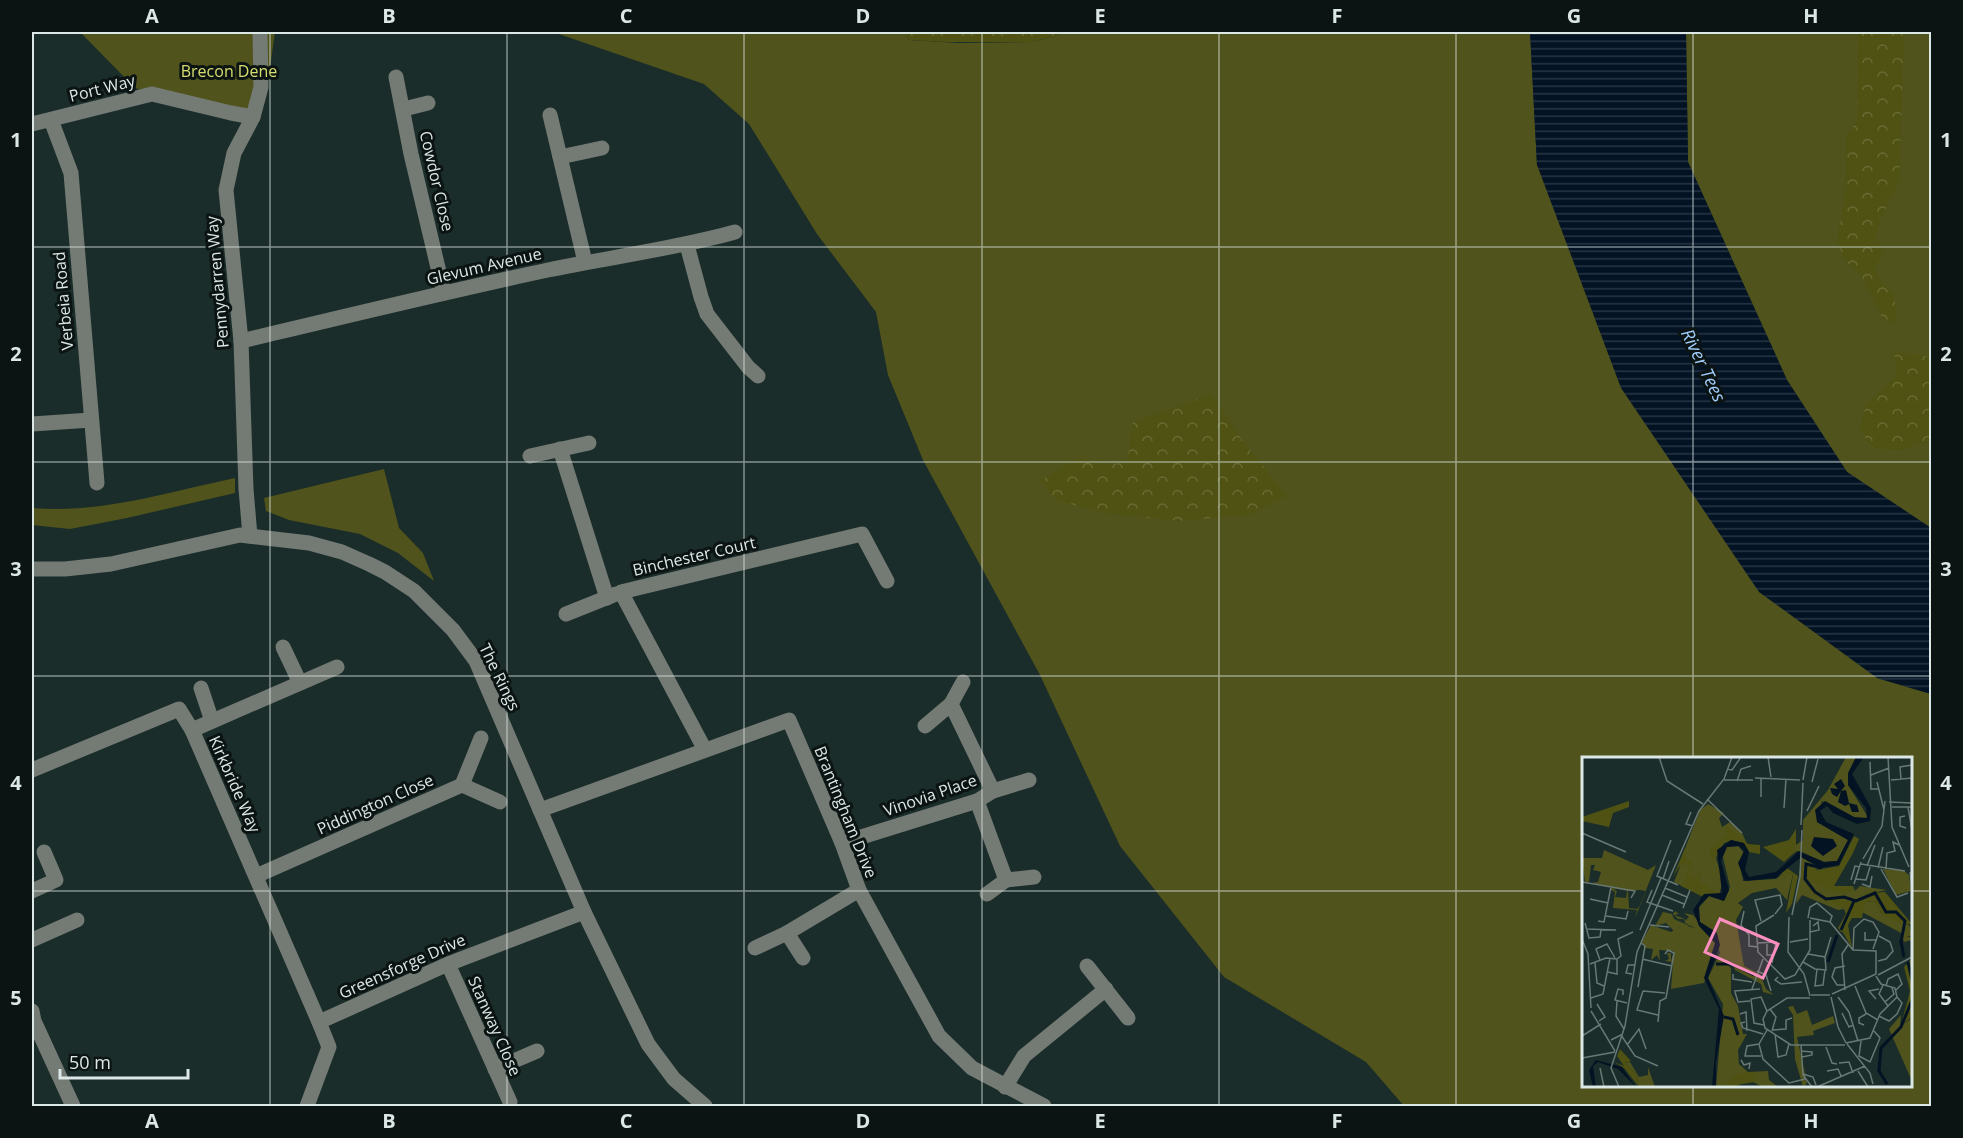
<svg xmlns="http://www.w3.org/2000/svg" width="1963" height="1138" viewBox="0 0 1963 1138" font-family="'Open Sans',sans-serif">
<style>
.green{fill:#50531b;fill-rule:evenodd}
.forest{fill:url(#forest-crowns)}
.water{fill:url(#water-rules)}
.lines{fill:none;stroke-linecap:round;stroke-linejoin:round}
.minor{stroke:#747a74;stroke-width:15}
.grid{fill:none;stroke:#dce8e5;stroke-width:1.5;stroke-opacity:0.55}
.labels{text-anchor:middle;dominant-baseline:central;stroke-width:6;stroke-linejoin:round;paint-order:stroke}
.park-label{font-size:16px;fill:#d7de6f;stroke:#0b1412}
.street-label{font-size:16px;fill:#dce8e5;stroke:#0b1412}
.water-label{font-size:18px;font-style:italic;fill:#a0cdfc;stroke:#0b1412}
.inset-river{fill:none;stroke:#031324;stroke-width:3}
.inset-road{fill:none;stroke:#687875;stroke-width:1.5}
.view{fill:#fd8ec0;fill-opacity:0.15;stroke:#fd8ec0;stroke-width:3}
.inset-edge{fill:none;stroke:#dce8e5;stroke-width:3}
.neatline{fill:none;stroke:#dce8e5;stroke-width:2}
.grid-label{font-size:20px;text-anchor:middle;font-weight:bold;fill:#dce8e5}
</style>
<defs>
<pattern id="forest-crowns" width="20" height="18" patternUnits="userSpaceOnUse" patternTransform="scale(1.5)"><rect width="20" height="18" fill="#4f5212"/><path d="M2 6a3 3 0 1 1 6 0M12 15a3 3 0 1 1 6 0" fill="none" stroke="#686b34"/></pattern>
<pattern id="water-rules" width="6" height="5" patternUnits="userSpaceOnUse" patternTransform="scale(1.5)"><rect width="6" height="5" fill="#031324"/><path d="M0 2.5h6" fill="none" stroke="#273544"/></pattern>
</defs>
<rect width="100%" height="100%" fill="#1a2d2a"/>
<!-- green -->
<g class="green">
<polygon points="80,32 275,32 266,97 256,125 231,113 135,88"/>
<path d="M553 32H904L909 40 959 43 1033 42 1067 32H1530L1537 165 1877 678 1931 694V1106H1404L1366 1062 1224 977 1120 846 1040 675 923 460 888 375 876 312 817 234 749 124 704 84ZM1584 758H1910V1086H1584Z"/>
<polygon points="1686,32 1931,32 1931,528 1847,472 1787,380 1688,162"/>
<polygon points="384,469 399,528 423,553 434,581 398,553 360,534 289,520 266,511 264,498"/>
<path d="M235 478V493L127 518 70 529 32 525V508C100 514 168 492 235 478Z"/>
</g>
<!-- forest -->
<g class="forest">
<polygon points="904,32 1067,32 1033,42 948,42 909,40"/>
<polygon points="1858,32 1904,32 1899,182 1880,221 1876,238 1884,252 1875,268 1882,283 1893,292 1897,316 1892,324 1882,317 1860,273 1845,261 1837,239 1845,197 1846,136 1857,121"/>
<polygon points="1894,351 1931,357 1931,439 1903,450 1876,449 1867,441 1860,428 1866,404 1897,376"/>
<polygon points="1212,394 1242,440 1287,496 1248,515 1180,521 1112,514 1058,501 1040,481 1078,458 1107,464 1127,463 1133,422"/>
</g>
<!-- water -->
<polygon class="water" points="1530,32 1686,32 1688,162 1787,380 1847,472 1931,528 1931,694 1877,678 1759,592 1621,388 1537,165"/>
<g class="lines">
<!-- minor -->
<g class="minor">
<polyline points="396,77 411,154 444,293"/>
<polyline points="404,109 428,103"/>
<polyline points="550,115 585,262"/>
<polyline points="51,120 71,173 97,483"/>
<polyline points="32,124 152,94 231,113 253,117"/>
<polyline points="560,157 602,148"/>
<polyline points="687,245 701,297 707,314 748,367 758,376"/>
<path d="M241 341C343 317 445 292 548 270 610 257 674 249 735 232"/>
<polyline points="32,424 91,420"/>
<polyline points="560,449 607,598"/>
<polyline points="530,456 589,443"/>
<polyline points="250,536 246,489 241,341 226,190 234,153 253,117 261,87 260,32"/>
<polyline points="32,569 65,569 111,564 240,535 309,543 342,552 369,564 385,572 414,591 453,630 476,661 584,912 648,1044 674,1079 705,1106"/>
<polyline points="566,614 616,594"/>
<polyline points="283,647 300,683"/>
<polyline points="963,682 951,704 993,791"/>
<polyline points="201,688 212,721"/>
<polyline points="925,726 951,704"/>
<polyline points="192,730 337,667"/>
<polyline points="705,750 621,592 862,534 887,581"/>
<polyline points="32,770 179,709 192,730 319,1022"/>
<polyline points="462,785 500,802"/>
<polyline points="977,801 1006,880 1034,877"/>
<polyline points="540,810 789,720 842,843 859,890 939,1036 972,1068 1044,1106"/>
<polyline points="842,843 977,801 993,791 1029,780"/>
<polyline points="256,876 462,785 481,738"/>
<polyline points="32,891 56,880 44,852"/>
<polyline points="987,894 1006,880"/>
<polyline points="787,933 803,958"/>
<polyline points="32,940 77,920"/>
<polyline points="755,948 787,933 859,890"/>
<polyline points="448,964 510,1102"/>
<polyline points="1087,966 1128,1018"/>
<polyline points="32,1011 34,1021 73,1106"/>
<polyline points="495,1069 537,1051"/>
<polyline points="1005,1087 1024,1056 1106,989"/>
<polyline points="307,1106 329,1047 319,1022 448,964 584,912"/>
</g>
</g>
<!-- grid -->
<path class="grid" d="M270 32V1106M507 32V1106M744 32V1106M982 32V1106M1219 32V1106M1456 32V1106M1693 32V758M32 247H1932M32 462H1932M32 676H1932M32 891H1584M1910 891H1932M1693 1086V1106"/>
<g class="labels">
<!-- park labels -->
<g class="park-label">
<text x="229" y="71">Brecon Dene</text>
</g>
<!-- street labels -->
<g class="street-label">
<text transform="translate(102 88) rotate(-14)">Port Way</text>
<text transform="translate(437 181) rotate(77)">Cowdor Close</text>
<text transform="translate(484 266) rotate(-13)">Glevum Avenue</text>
<text transform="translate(217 282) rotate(-95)">Pennydarren Way</text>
<text transform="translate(63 301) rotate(-95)">Verbeia Road</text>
<text transform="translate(694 556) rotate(-13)">Binchester Court</text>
<text transform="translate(500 677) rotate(64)">The Rings</text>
<text transform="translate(235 784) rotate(66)">Kirkbride Way</text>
<text transform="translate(930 795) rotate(-19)">Vinovia Place</text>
<text transform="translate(375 804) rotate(-24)">Piddington Close</text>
<text transform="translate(846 812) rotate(68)">Brantingham Drive</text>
<text transform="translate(402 966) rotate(-24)">Greensforge Drive</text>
<text transform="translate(495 1026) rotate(66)">Stanway Close</text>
</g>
<!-- water labels -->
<g class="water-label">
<text transform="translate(1704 365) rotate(64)">River Tees</text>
</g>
</g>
<!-- overview -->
<g transform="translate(1582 757)">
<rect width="330" height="330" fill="#1a2d2a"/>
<path d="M264 0H274L266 28 286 60 278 63 240 44 235 65 266 83 255 104 242 105 215 94 208 99V92L221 83V63L246 33ZM126 47 142 56 137 61 140 70 148 65 160 76 169 96 161 86 149 83 142 86 134 101 141 124 137 138 102 130 103 122 97 107 118 53ZM156 89 162 96 158 108 161 124 194 122 202 116 203 122V116L211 117 205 143 194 131 170 136 156 146 161 150 154 163 162 209 178 217 184 232 192 238 181 235 179 227 153 213 151 206 144 207 149 211V236L156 249 161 277H165L156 293 157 307 166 315 186 314 187 323 196 330H181L167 323 153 330H134L141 247 126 221 138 196 131 173 118 165 115 153 127 139 142 144 148 130 140 96 145 90ZM22 93 66 113 74 108 53 161 55 153 31 151 33 135 29 133V131L35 132 31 133 35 134 33 140 44 141 45 134 9 126 16 125 19 115 11 113 13 108H9L7 125H3L0 101H20ZM57 133 64 134 59 147 55 152 47 151 46 134ZM219 100 236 110 234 113 224 108 223 120 241 129 271 133 272 129 273 134 278 129 305 133 290 136 271 151 259 172 261 177 256 171 264 157 262 152 256 153 220 138 214 147ZM301 112 321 113 327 118 329 134 314 138ZM293 144 300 157 327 168 330 178 325 180H330V183L322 185 319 176 280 155 283 145ZM93 154 97 157 92 158 103 162V164L107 160 102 156 111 158 133 183 134 194 122 226 89 232 91 205 83 204 87 202 85 196H89V204L92 194 77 193 78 204 75 198 69 203 71 192 63 191 60 185 69 168 89 175 101 168 113 171 103 166 102 162H96L91 157ZM211 249 215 257 225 253 230 268 251 259 253 266 231 274 232 278 215 280 225 326 221 330 213 302 211 258 206 250ZM330 249V324L307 272 319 258 318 269 329 262 326 254ZM48 305 57 320 66 318V310L73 330H57L54 317 43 306Z" fill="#50531b" fill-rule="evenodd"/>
<path d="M47 44V50L31 56 27 70 0 64V60ZM144 69 166 87 178 88V97L167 95 162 86 152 82 140 87 131 103 127 93 145 77ZM214 72V94L202 105 181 90 207 83ZM272 79 277 82 271 96 252 129H271V133L256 136 225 123V107L234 113 257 109ZM103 91 104 103 110 105 106 117 115 121 121 110 116 124 138 137 119 139 99 129 108 109 99 107 91 120ZM205 111 216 119 210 147 204 156 211 118 204 116 203 122 201 117 196 119ZM225 129 244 142 271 145 290 136 303 135 330 167H319L300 157 293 144 283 145 280 161H270L266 168 270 191 259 172 265 152 232 138ZM330 202V249L326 254 329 261 314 272 319 268 328 234 322 210ZM38 292 49 304 43 306 54 317 57 330 42 311 32 305 42 309 35 299ZM169 315 174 317 173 325 141 330 153 318Z" fill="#4f5212"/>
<path d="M99 107 108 109 100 129 92 125ZM81 155 90 157 92 162 108 169 97 170 93 175 84 166 73 169Z" fill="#50531b"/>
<path d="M274 0H282L270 17 289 51 288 64 275 67 251 56 245 49 238 54 244 65 272 77 257 108 239 111 219 100 194 121 163 124 156 106 162 94 157 89 145 90 139 104 147 133 142 144 127 139 117 149 118 165 135 176 138 188 126 221 142 259 134 305V330H130L137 252 122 221 133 186 117 169 111 153 122 137 140 136 135 93 149 83 162 86 167 95 163 113 167 120 194 115 217 94 242 105 255 104 266 83 235 65 233 53 243 44 272 60 285 61 284 51 266 28V16ZM259 22 263 29 259 34 264 33 267 46 275 48 277 55H270L267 47 263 49 256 45 259 34 255 40 250 37 248 31 256 32 252 27ZM232 80 251 82 255 89 241 99 229 89ZM14 303 40 310 54 330 36 312 16 305 11 309 14 330H11L7 313Z" fill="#031324"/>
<path class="inset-river" d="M240 111 224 107 223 122 233 135 244 142 262 140 274 144 293 136 304 155H314L323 164 319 185 322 200M259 173 272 144M246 205 255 178M326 205 330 223M134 207H150L172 218M142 260 151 262 156 278M305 327 297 314 299 291 319 270 330 243"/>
<path class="inset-road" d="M77 0 85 24 121 47M186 0 189 20M306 0 310 70 327 110M288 5 289 32H296M145 12 150 13 159 0M289 18 307 11M173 21 218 23M319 22 318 10 330 8M142 23H171M221 23 225 0M309 23 330 21M155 24 159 12 169 9M230 25 236 2M295 25 302 53M179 40V22M125 42 160 76M307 45 330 46M310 50H330M326 50 330 73M202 51 204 22M225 54 237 29M109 55 104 67 111 69M323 59 318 60V69L324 71M219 68 221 26M0 76 44 95M89 83 75 119 96 128M281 102 300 69 303 44M279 107 323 114M285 109 293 88M296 111 301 90M299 112 315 140 326 136M304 112 305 96 313 94 311 85 317 88M328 115 330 133M81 122 87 104M274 122 284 123 288 110M269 123 273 109 278 110M0 125 53 134 49 141M272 127 279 105M280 127 288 130 290 119M83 131 105 140M70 133 65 145 91 154M80 138 102 147M8 142 26 146M101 151 108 133M162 154 159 168 167 178V189L176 190M192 158 174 169 176 195 203 222 213 218 228 193V163M210 158 218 119 220 73M24 159 44 162 46 154M207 160 206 195 222 217 228 239M226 161 228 150 235 146 250 159 248 165M228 161 248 165 271 193 294 194V217M16 164 22 165 29 130M179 164 173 143 198 138 200 148 193 157M3 166 7 181 18 180 19 173M68 168 87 170M4 172 34 173M58 173 79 121M228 175 237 173 236 165 231 169M283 175V183H295M0 182 6 197 9 251M208 185 226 182M176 186 194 185 190 206M185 187V198H193M271 193 272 171 282 162 291 165 297 175 291 192M243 200 249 180M35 202 39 199 36 182 51 175M60 202 90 209M18 203 14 192 25 187 33 201M296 204 304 202 311 194 308 185 297 179M221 205 233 212 244 213 243 200 226 197M13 206 15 226 22 229M8 207 24 201 35 202V217L26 215M235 212 233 229 241 228 243 213M175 214 184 218 189 234M50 217 44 216 46 208H53M151 217V222L170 225M296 218 330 200M196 220 193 223 199 227 220 225M263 228H255L250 220 253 211 263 209M301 228 297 237 306 249M273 229 284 256 296 263M304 229 306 222 316 217 320 227 314 233M56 230 63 189 59 186M170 232 181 202M263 233 260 197 266 188M61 234 55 253 76 258M61 234 83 236M152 234 178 232M153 235 156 245 168 244M250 237 294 217M41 238V233L36 232 33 243 45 246M229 238H248M249 240 256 270 264 286M256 240 267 255M9 241 21 237 28 201M228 241H205L185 254 181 262 183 271 209 288H263M294 242 287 234 297 232M35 244 34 259 42 272M303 245 312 237 310 231M15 247 23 260 17 264M188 252 194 260 190 274M9 254 33 294M267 255 276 284M260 256 267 270 271 268M158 257 164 255 165 274M297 259 307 264 315 257 320 246 315 240M76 265 78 244 84 241 92 196 86 193 83 197M163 265 159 266 161 271 181 277M182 268 172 266 169 242 179 240 185 254M282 268 277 266V261L284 257M185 273 177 287 181 302 207 326 223 322M191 273 204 272V263L210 261M193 277 196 300 204 298 207 287M0 279 19 267M29 283 39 278 53 299 76 309M279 284 277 299 288 305 298 281 292 274M264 286 288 281 298 257 315 240 313 231 299 227 294 219M177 287 165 289 163 299H179M265 287 288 316 291 327M45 288 57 272 64 292M219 288 221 318 230 330M244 290 250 306 255 307M219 294 230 295V298L220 300M0 301 33 295M159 303 162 308 168 306 167 312M257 306 267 305 271 316M18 311 22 330M245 314 256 312 259 319M276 314 286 330M221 317 231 320 234 328M37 330 29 311 43 269 55 195 117 54 142 22 150 0M235 330 283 309"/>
<path class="view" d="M138 162 196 187 181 221 123 195Z"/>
<rect width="330" height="330" class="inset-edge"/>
</g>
<!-- border -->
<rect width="1963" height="1138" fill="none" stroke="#0b1412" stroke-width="66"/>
<!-- scale -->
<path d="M60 1069v9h128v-9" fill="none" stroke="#dce8e5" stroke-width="3"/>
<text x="69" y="1069" font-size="18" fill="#dce8e5" stroke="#0b1412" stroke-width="4.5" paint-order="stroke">50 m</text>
<rect x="33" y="33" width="1897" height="1072" class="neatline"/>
<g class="grid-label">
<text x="152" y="23">A</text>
<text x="389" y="23">B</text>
<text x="626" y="23">C</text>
<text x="863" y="23">D</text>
<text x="1100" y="23">E</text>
<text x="1337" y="23">F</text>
<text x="1574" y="23">G</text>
<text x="1811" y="23">H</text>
<text x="16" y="147">1</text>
<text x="1946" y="147">1</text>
<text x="16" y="361">2</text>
<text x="1946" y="361">2</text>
<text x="16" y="576">3</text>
<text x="1946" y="576">3</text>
<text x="16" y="790">4</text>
<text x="1946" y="790">4</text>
<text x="16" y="1005">5</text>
<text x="1946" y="1005">5</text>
<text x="152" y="1128">A</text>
<text x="389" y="1128">B</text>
<text x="626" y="1128">C</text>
<text x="863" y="1128">D</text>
<text x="1100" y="1128">E</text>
<text x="1337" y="1128">F</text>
<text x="1574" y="1128">G</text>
<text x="1811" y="1128">H</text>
</g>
</svg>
